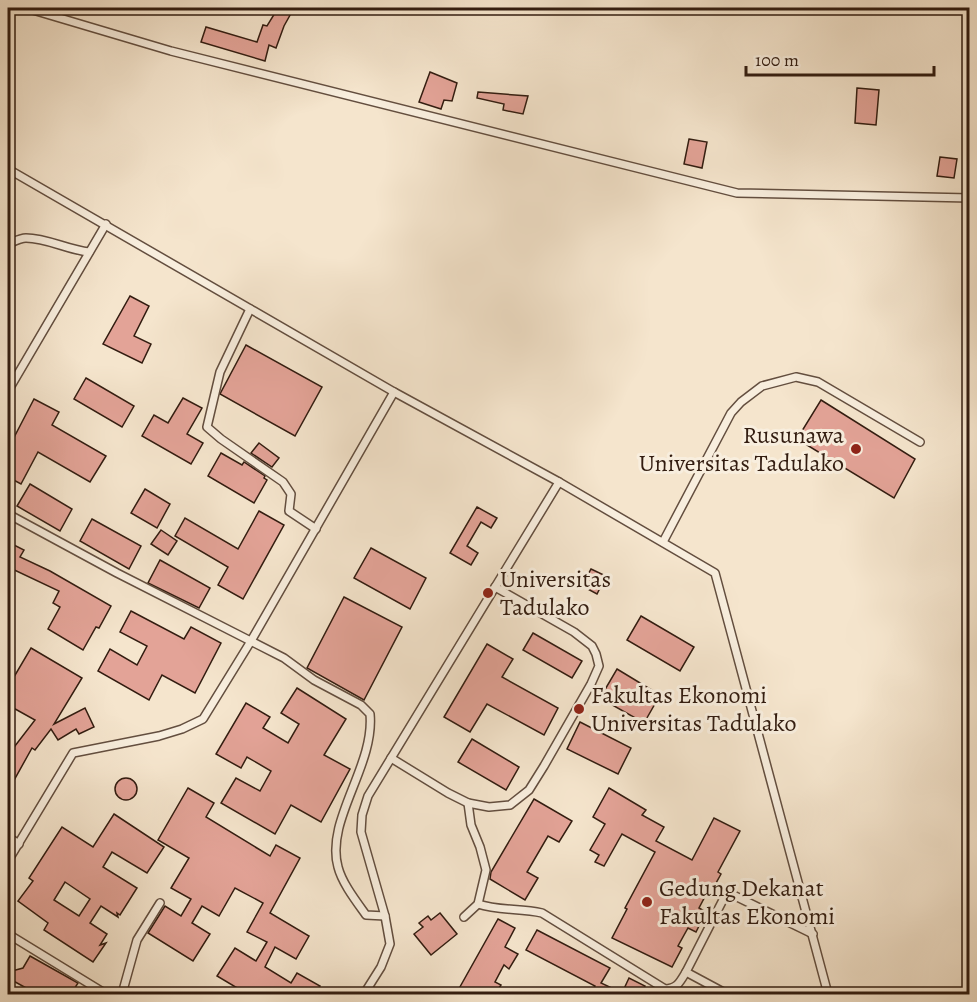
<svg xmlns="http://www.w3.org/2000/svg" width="977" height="1002" viewBox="0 0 977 1002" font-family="Alegreya,serif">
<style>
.building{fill:#e3a397;stroke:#321c10;stroke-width:1.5;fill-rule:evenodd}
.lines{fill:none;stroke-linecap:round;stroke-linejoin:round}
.service-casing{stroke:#634e3f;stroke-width:10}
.service{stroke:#f8eede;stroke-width:7}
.poi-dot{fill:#8f2418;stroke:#f8eede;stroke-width:2}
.labels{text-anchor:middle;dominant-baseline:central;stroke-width:6;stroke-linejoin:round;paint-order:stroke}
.poi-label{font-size:24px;fill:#321c10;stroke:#f8eede;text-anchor:start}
</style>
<rect width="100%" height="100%" fill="#f5e5cd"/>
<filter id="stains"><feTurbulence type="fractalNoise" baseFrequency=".00333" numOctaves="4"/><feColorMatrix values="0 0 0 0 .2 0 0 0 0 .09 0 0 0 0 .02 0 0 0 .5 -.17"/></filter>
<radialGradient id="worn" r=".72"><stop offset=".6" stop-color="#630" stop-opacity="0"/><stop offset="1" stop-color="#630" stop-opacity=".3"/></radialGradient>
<!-- building -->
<g class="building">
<polygon points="278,8 294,8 284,26 276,48 269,45 265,61 201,42 206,27 257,42 263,25 267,26"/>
<polygon points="430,72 457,83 452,101 444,100 441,109 419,102"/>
<polygon points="857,88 879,90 876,125 855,123"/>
<polygon points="478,92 528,96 523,114 503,110 504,104 477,98"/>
<polygon points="689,139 707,142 702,168 684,164"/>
<polygon points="940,157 957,159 954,178 937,176"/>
<polygon points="130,296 149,306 134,336 151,344 142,363 103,344"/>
<polygon points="246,345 322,387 295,436 220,394"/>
<polygon points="86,378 134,406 122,427 74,399"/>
<polygon points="183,398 202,408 187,434 203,443 191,464 142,436 154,415 168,423"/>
<polygon points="34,399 59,412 52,425 106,456 90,482 38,452 21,484 8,477 8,449"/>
<polygon points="821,400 915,459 894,498 797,439"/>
<polygon points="259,443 279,458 272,467 251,453"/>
<polygon points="221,453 242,465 244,462 265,476 264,478 267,480 254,503 208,476"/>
<polygon points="30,484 72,509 60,531 17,506"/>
<polygon points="145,489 170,504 157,528 131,513"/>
<polygon points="477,507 497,518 491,528 481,522 467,546 478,553 471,565 450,553"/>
<polygon points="259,511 284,525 243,599 218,585 228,567 175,536 185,518 238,549"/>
<polygon points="92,519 141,546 129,569 80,541"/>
<polygon points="161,530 177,541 168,555 151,544"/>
<polygon points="10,543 24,550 20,557 50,571 111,606 99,628 96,627 83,650 48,629 60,607 53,603 59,591 8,567 8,549"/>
<polygon points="371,548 426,578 410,609 354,578"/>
<polygon points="160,560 210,588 199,608 148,583"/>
<polygon points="591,569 606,576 597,594 582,586"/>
<polygon points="344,597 402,627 364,700 307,668"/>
<polygon points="131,611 184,639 191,627 221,643 195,693 162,675 149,700 98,671 110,649 137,665 147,646 120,632"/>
<polygon points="641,616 694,647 680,671 627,640"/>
<polygon points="533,633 582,661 572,678 523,650"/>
<polygon points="487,644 513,659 502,677 558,708 544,735 487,704 470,732 444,717"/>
<polygon points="31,648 82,678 54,724 85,708 94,727 79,734 76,729 58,740 51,729 35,750 32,748 8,791 8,755 35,720 8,705 8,687"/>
<polygon points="617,669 660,695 644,723 600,698"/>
<polygon points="297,688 346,719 324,755 350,769 321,822 291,805 275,834 221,803 236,778 260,791 271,771 247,757 241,768 216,754 246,703 270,717 263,728 288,743 299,724 281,713"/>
<polygon points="580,722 631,748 618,774 567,749"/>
<polygon points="472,739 519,767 506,790 458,762"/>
<circle cx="126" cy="789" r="11"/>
<polygon points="188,788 214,803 206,817 270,856 276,845 300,858 270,913 309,936 296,959 275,947 265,967 291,983 297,973 320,986 315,994 287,994 278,989 275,994 236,994 239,989 217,976 235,948 256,961 267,942 247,932 263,903 235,888 219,916 202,906 192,923 210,934 193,961 148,933 165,906 181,916 191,899 171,888 189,858 158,840"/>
<polygon points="609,788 646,810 642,815 664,827 656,841 692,860 714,818 740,831 718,872 721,874 711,892 708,891 699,908 706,912 696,932 688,928 678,946 682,948 672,967 612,938 627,909 625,908 655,852 622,834 604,866 595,862 599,855 590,850 605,824 593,817"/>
<polygon points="534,799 572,821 559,842 548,836 527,872 538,878 525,900 490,879 491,872"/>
<path d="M114 814 164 847 147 873 112 852 103 867 137 888 120 915 117 913 118 917 101 906 90 923 107 934 100 945 106 943 93 962 44 930 48 923 18 901 33 881 29 878 62 827 93 847ZM65 882 90 899 79 916 54 900Z"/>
<polygon points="440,913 457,934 431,955 414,934 423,927 419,923 428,916 431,920"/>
<polygon points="498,919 515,928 505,947 518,954 509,969 504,965 495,982 501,985 495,994 456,994"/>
<polygon points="537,930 610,968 601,983 622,993 629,978 645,986 641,994 590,994 595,986 526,950"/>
<polygon points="30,956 78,983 71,994 37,994 8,978 8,972 23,968"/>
</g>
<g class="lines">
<defs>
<g id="service">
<polyline points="26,8 171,51 737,193 970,198"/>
<polyline points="8,169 394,392 559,482 715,573 828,994"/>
<path d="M8 244C13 242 20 238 26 238 47 238 68 250 89 252"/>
<polyline points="250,309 220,372 207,427 221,439 283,482 291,494 289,511 316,529"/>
<polyline points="8,391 106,224"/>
<path d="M8 514 117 573 284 658 314 680 361 705 370 714C375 766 325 820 338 867 342 883 356 901 366 915L385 916"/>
<polyline points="663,542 731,413 741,402 762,386 796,377 818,382 920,442"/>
<polyline points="391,758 448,793 468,803 489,807 510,805 529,790 544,766 591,684 599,666 596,654 592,646 574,632 495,587"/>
<polyline points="8,837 19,844"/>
<polyline points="8,861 73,753 159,736 182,729 203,719 251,641 394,392"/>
<path d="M478 904C499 911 521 908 542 913L665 989C677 989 680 982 686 972"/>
<polyline points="464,917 478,904 486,870 480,847 471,825 468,803"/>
<polyline points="8,934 106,994"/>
<polyline points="122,994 137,940 160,903"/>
<polyline points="364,994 381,967 390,944 385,916 361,832 362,815 368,796 559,482"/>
<polyline points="727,994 686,972 727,892 813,934"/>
</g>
</defs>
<!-- service casing -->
<use href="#service" class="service-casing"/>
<!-- service -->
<use href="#service" class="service"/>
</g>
<!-- markers -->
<g class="poi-dot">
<circle cx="856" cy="449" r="6"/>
<circle cx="488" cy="593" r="6"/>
<circle cx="579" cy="709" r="6"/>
<circle cx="647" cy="902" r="6"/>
</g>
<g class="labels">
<!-- poi labels -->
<g class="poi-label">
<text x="844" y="435" text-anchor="end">Rusunawa<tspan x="844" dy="28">Universitas Tadulako</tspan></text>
<text x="500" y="579">Universitas<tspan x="500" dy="28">Tadulako</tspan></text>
<text x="591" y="695">Fakultas Ekonomi<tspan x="591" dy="28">Universitas Tadulako</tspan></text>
<text x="659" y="888">Gedung Dekanat<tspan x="659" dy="28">Fakultas Ekonomi</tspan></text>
</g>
</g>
<!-- margin -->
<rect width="977" height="1002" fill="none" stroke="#f5e5cd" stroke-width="30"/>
<rect x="9" y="9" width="959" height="984" fill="none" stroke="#321c10" stroke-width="3"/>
<rect x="15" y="15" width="947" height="972" fill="none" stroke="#321c10" stroke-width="1.5"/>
<!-- scale -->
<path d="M746 66v9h188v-9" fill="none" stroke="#321c10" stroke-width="3"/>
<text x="755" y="66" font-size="18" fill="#321c10" stroke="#f8eede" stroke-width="4.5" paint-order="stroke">100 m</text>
<rect width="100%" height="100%" filter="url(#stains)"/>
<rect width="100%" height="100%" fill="url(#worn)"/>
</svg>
